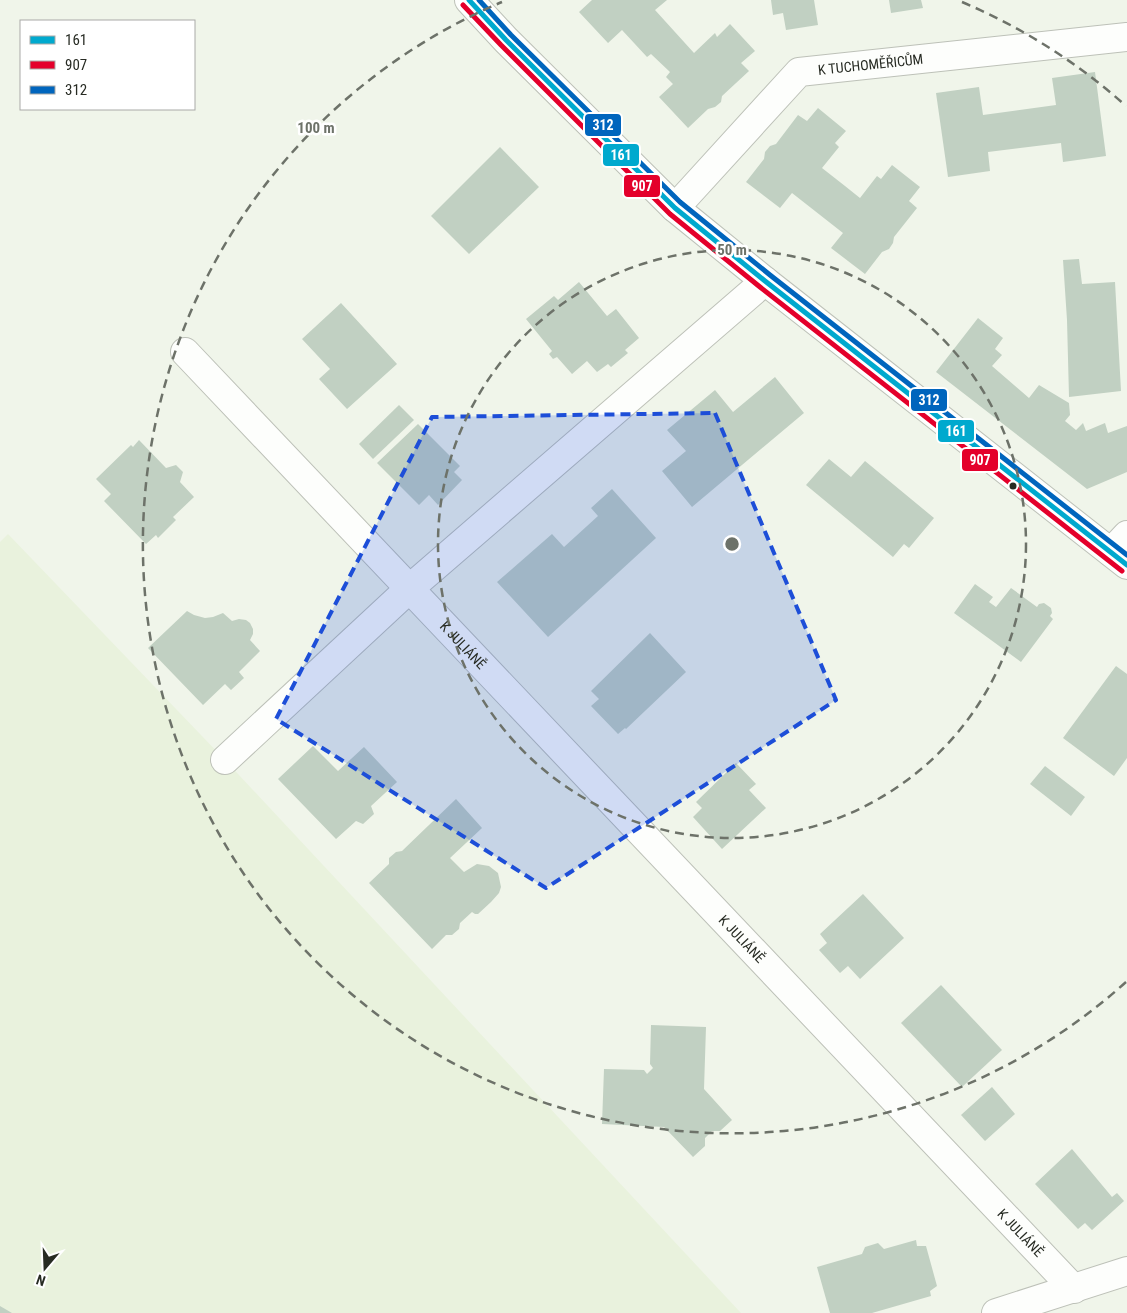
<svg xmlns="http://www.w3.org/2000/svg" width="1127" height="1313" viewBox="0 0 1127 1313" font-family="'Roboto Condensed',sans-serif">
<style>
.built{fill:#e9f2dd}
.building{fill:#c1d0c2}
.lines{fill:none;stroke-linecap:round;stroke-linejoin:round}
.street-casing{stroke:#bdc1b8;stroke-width:30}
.secondary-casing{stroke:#bdc1b8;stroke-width:30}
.street{stroke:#fdfefc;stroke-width:28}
.secondary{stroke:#fdfefc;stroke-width:28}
.bus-1-casing{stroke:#fff;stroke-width:9}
.bus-2-casing{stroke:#fff;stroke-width:9}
.bus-3-casing{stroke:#fff;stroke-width:9}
.bus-1{stroke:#00a9ce;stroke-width:5}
.bus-2{stroke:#e4002b;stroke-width:5}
.bus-3{stroke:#0065bd;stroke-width:5}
.marked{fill:#1d4ed8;fill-opacity:0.2;stroke:#1d4ed8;stroke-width:4;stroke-dasharray:10 6;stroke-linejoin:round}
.ring{fill:none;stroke:#6d7269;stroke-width:2.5;stroke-dasharray:9 6}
.bus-dot{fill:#272b23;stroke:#fff;stroke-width:2}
.labels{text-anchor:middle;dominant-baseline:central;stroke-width:5;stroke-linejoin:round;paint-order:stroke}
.street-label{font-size:14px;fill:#272b23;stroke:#fff}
.centre{fill:#6d7269;stroke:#fff;stroke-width:2.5}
.ring-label{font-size:15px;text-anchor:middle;font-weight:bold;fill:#6d7269;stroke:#fff;stroke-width:5;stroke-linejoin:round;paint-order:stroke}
.line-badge{stroke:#fff;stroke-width:2}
.badge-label{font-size:14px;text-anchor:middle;font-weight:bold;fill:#fff}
</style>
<rect width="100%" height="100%" fill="#f0f5ea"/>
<!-- built -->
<polygon class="built" points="8,534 225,760 741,1313 0,1313 0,542"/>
<!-- building -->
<g class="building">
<polygon points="592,0 667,0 655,10 694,53 715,33 717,37 730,24 755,51 741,63 749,71 722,96 721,102 715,107 708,109 688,128 659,97 673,84 666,77 670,72 651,54 647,57 622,30 608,43 579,12"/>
<polygon points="771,0 814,0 818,25 786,30 783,13 773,15"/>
<polygon points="889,0 921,0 923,8 891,13"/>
<polygon points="1095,72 1106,156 1063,162 1061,143 988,152 990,171 948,177 936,93 979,87 983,115 1056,105 1052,78"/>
<polygon points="818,108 846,131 835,143 839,147 822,168 845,186 860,198 877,176 881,179 892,165 920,187 909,201 917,208 894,237 893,243 889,249 882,252 865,274 831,248 843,233 792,193 780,208 746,182 764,159 765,152 770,146 776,144 798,115 807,121"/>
<polygon points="500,147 539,187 469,254 431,216"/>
<polygon points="1079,259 1082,284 1115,282 1121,391 1069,397 1067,320 1063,260"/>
<polygon points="579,282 607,316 616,309 639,338 625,350 628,353 611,367 608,364 597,372 587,361 572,374 557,357 553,359 549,354 552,351 526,319 554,296 558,300"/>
<polygon points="341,303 397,364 347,409 319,379 330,369 302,339"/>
<polygon points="978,318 1003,338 995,349 1002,355 992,366 1029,398 1039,385 1069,403 1070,415 1065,421 1076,430 1083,423 1086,431 1105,423 1108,433 1127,426 1127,472 1087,489 936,372"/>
<polygon points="775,377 804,413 692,507 662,471 686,451 667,430 715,390 733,412"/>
<polygon points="399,405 414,420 373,459 359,444"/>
<polygon points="418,424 460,466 454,472 462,480 438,505 429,495 419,505 377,463"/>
<polygon points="139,440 166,468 176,465 183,472 180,482 194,497 173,517 176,520 158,538 156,535 146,544 104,501 111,494 96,479 131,445 133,447"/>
<polygon points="829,459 851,477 865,461 934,518 909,548 904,544 893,557 806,485"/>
<polygon points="612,489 656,538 548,637 497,582 552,534 564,547 598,516 591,508"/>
<polygon points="975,584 993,597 989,602 996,607 1011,588 1037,607 1039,604 1044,603 1051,608 1052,613 1050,616 1053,619 1021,662 954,613"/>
<polygon points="187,611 194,615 205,618 213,617 223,613 232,621 239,619 246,620 250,623 253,629 253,634 250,640 260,651 239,672 244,678 231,690 225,684 203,705 148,648"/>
<polygon points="650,633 686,672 626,729 625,728 618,734 591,706 599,699 591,691"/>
<polygon points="1116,666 1127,674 1127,758 1114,776 1063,738"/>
<polygon points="313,746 338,771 364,747 397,782 371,806 374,814 363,824 356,821 336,839 278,779"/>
<polygon points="736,763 756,784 749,790 766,808 722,849 693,817 702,808 696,802"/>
<polygon points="1045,766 1085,797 1071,816 1030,784"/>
<polygon points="456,799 482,828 450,858 464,872 477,864 489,866 498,873 501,887 499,893 491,902 478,914 475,914 472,912 460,923 459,929 452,935 446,935 432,949 369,883 389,864 389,858 396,852 402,851"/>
<polygon points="863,894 904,938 860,979 848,966 840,973 819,950 827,943 820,934"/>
<polygon points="941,985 1002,1050 962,1087 901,1023"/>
<polygon points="651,1025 706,1027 704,1089 732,1120 720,1131 712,1131 705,1138 705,1146 693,1157 664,1127 602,1124 604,1069 644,1070 647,1074 653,1068 650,1064"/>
<polygon points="992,1087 1015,1114 985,1141 961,1115"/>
<polygon points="1072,1149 1112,1197 1117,1193 1124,1201 1092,1230 1085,1223 1078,1229 1035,1184"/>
<polygon points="916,1240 917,1246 926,1246 937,1286 930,1291 931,1296 872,1313 830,1313 817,1267 862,1254 865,1247 878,1243 884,1249"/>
<polygon points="0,1306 12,1313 0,1313"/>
</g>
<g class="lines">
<defs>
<g id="street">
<path id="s1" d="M675 208 799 72 1127 37"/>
<path id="s2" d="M185 352 1074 1289"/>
<polyline points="1111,552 1127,535"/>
<polyline points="225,760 409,589 765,281"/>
<polyline points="996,1313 1127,1271"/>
</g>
<polyline id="secondary" points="469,0 506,40 675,208 765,281 1127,565"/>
</defs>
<!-- street casing -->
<use href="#street" class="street-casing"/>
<!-- secondary casing -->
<use href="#secondary" class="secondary-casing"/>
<!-- street -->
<use href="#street" class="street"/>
<!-- secondary -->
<use href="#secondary" class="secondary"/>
<defs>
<polyline id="bus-1" points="469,0 506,40 675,208 765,281 1127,565"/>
<polyline id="bus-2" points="463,5 501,45 670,214 760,287 1122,571"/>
<polyline id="bus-3" points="479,0 511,35 680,202 770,275 1127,555"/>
</defs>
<!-- bus-1 casing -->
<use href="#bus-1" class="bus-1-casing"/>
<!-- bus-2 casing -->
<use href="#bus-2" class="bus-2-casing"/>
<!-- bus-3 casing -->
<use href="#bus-3" class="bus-3-casing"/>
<!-- bus-1 -->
<use href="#bus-1" class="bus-1"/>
<!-- bus-2 -->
<use href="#bus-2" class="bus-2"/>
<!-- bus-3 -->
<use href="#bus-3" class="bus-3"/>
</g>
<!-- marked area -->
<path class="marked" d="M715 413 836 700 546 888 276 719 432 417Z"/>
<!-- distance rings -->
<g class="ring">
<circle cx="732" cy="544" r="294"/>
<path d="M1126 982A589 589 0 1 1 502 2M962 2A589 589 0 0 1 1126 106"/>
</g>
<!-- markers -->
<circle class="bus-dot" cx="1013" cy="486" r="4.5"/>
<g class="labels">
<!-- street labels -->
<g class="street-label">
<text stroke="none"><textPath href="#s1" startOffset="256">K TUCHOMĚŘICŮM</textPath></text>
<text stroke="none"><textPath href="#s2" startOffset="404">K JULIÁNĚ</textPath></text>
<text stroke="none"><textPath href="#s2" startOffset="809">K JULIÁNĚ</textPath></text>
<text stroke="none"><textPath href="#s2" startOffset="1214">K JULIÁNĚ</textPath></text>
</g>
</g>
<circle cx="732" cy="544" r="8" class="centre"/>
<g class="ring-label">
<text x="316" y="133">100 m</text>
<text x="732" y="255">50 m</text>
</g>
<g class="line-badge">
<rect x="584" y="113" width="38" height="24" rx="5" fill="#0065bd"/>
<rect x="602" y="143" width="38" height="24" rx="5" fill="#00a9ce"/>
<rect x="623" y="174" width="38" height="24" rx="5" fill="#e4002b"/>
<rect x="910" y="388" width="38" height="24" rx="5" fill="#0065bd"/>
<rect x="937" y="419" width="38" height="24" rx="5" fill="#00a9ce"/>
<rect x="961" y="448" width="38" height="24" rx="5" fill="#e4002b"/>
</g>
<g class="badge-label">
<text x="603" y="130">312</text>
<text x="621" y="160">161</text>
<text x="642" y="191">907</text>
<text x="929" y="405">312</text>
<text x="956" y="436">161</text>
<text x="980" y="465">907</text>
</g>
<!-- legend -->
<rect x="20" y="20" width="175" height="90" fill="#ffffff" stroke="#a9aaa7"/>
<rect x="30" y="36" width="25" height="8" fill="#00a9ce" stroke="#a9aaa7"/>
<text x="65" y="45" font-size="15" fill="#272b23">161</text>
<rect x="30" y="61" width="25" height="8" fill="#e4002b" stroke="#a9aaa7"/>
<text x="65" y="70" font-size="15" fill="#272b23">907</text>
<rect x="30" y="86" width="25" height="8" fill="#0065bd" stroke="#a9aaa7"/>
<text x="65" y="95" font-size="15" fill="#272b23">312</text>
<!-- north arrow -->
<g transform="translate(45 1268) rotate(199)" stroke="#ffffff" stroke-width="4" paint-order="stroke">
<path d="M0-4L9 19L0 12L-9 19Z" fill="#272b23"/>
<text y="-8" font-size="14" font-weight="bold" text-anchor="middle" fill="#272b23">N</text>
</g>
</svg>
